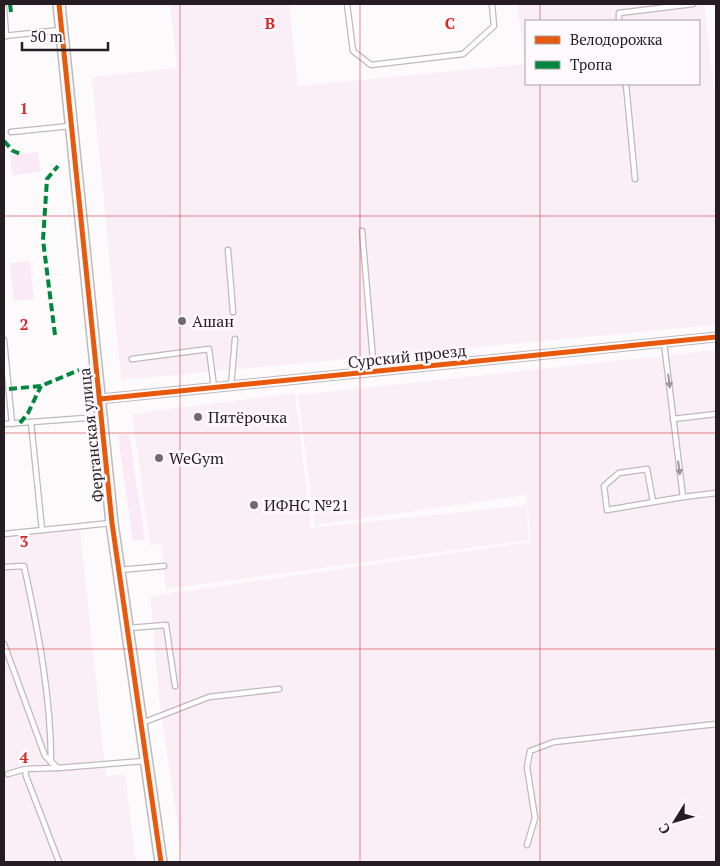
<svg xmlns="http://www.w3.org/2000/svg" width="720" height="866" viewBox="0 0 720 866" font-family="'PT Serif',serif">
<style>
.built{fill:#faeff7;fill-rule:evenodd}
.green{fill:#fae9f6}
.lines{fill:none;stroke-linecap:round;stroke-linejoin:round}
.service-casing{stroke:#bfb9bd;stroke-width:7}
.minor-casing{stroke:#bfb9bd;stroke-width:11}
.tertiary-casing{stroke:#bfb9bd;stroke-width:14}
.service{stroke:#fffeff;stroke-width:4.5}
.minor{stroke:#fffeff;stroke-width:9}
.tertiary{stroke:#fffeff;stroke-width:11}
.quiet{stroke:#00873e;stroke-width:4;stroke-dasharray:8 4;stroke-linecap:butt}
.cycleway-casing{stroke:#fef9fd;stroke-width:8}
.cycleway{stroke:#e8590c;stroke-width:5}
.oneway{fill:#9d999c}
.grid{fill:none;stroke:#d62828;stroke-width:1;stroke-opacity:0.55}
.poi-dot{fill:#716a6f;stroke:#fef9fd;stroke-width:2}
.labels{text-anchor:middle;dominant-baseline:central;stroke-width:5;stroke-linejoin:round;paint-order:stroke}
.poi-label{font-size:16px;fill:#251d23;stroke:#fef9fd;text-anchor:start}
.street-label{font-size:16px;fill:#251d23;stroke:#fef9fd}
.grid-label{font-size:16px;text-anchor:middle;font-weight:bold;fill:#d62828;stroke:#fef9fd;stroke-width:5;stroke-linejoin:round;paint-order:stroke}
</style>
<rect width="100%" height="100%" fill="#fdfafc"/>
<!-- built -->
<g class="built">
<path d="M170 4H289L298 86 525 64 517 4H704L716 104V325L121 380 92 77 177 68ZM526 21H699V84H526Z"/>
<polygon points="716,350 716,862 183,862 159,697 150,596 531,542 526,495 315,525 298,395"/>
<polygon points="295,393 311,528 526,505 529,540 166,589 161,544 150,545 132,414"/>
<polygon points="80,528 106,776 125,774 136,862 4,862 4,536"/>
</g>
<!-- green -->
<g class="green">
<polygon points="38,152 40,172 12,175 10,155"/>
<polygon points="30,261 34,299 14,301 10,263"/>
<polygon points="129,434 145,539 133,541 118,435"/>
</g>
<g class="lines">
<defs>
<g id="service">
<polyline points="347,4 353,51 371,65 463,54 494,26 492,4"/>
<polyline points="4,8 6,36"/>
<polyline points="619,21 619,13 693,4"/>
<polyline points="4,36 61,30"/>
<polyline points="626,84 635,179"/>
<polyline points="11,132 70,126"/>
<polyline points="362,231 374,371"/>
<polyline points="228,250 233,312"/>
<polyline points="4,340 12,424"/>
<polyline points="664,343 683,497 716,493"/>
<polyline points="132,359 209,349 214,387"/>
<polyline points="231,386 235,339"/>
<polyline points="673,419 716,414"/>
<polyline points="31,422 42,530"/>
<polyline points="4,424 100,417"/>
<polyline points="653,502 647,469 619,473 604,486 607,510 683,497"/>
<polyline points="4,534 111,523"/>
<path d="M4 567 24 566C38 630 51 696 51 763"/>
<polyline points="120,570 164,566"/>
<polyline points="129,628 166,625 175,686"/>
<polyline points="4,644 45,756 58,768 144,761"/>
<polyline points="142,723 209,697 279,689"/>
<polyline points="56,768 25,769 26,776 59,862"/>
<polyline points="8,774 25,769"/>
<polyline points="527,845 535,818 527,767 530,751 554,742 716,724"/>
</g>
<polyline id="minor" points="100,399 716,337"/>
<polyline id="tertiary" points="59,4 112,523 161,862"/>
</defs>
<!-- service casing -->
<use href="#service" class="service-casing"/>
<!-- minor casing -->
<use href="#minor" class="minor-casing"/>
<!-- tertiary casing -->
<use href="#tertiary" class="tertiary-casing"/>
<!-- service -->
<use href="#service" class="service"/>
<!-- minor -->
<use href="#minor" class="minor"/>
<!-- tertiary -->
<use href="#tertiary" class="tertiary"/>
<!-- quiet -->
<g class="quiet">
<polyline points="10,4 11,12"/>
<polyline points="4,141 13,151 21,154"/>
<polyline points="55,335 43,240 47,179 58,166"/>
<polyline points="9,389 41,386 79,370"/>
<polyline points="20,423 28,413 41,386"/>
</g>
<defs>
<g id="cycleway">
<polyline points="59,4 112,523 161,862"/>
<polyline points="100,399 716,337"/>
</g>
</defs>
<!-- cycleway casing -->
<use href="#cycleway" class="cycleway-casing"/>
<!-- cycleway -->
<use href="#cycleway" class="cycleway"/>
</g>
<!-- one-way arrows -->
<defs><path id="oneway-solid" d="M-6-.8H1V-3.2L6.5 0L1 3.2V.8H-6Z" transform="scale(1.25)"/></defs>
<g class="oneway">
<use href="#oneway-solid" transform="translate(669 381) rotate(83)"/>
<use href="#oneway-solid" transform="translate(679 468) rotate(83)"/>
</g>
<!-- grid -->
<path class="grid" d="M180 4V862M360 4V862M540 4V21M540 84V862M4 216H716M4 433H716M4 649H716"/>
<!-- markers -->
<g class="poi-dot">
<circle cx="182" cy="321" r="5"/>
<circle cx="198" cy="417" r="5"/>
<circle cx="159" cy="458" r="5"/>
<circle cx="254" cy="505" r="5"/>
</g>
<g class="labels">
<!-- poi labels -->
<g class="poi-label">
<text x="192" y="321">Ашан</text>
<text x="208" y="417">Пятёрочка</text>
<text x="169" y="458">WeGym</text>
<text x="264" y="505">ИФНС №21</text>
</g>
<!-- street labels -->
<g class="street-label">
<text transform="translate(407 356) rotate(-6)">Сурский проезд</text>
<text transform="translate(91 435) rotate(-96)">Ферганская улица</text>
</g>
</g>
<g class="grid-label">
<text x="270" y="29">B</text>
<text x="450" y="29">C</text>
<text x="24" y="114">1</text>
<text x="24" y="330">2</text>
<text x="24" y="547">3</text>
<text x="24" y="763">4</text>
</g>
<!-- border -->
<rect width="720" height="866" fill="none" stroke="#251d23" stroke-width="10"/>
<!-- legend -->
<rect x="525" y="20" width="175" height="65" fill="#fef9fd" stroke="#a7a1a6"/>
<rect x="535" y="36" width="25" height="8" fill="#e8590c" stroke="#a7a1a6"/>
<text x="570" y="45" font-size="15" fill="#251d23">Велодорожка</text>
<rect x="535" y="61" width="25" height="8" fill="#00873e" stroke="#a7a1a6"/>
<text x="570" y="70" font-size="15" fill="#251d23">Тропа</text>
<!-- north arrow -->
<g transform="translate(675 821) rotate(233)" stroke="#fef9fd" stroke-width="4" paint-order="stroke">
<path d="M0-4L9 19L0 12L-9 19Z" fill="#251d23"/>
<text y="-8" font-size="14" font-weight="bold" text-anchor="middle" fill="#251d23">С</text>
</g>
<!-- scale -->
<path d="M22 42v8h86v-8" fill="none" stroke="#251d23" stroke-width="2.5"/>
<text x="30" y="42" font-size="15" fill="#251d23" stroke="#fef9fd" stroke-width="4" paint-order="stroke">50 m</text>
</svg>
